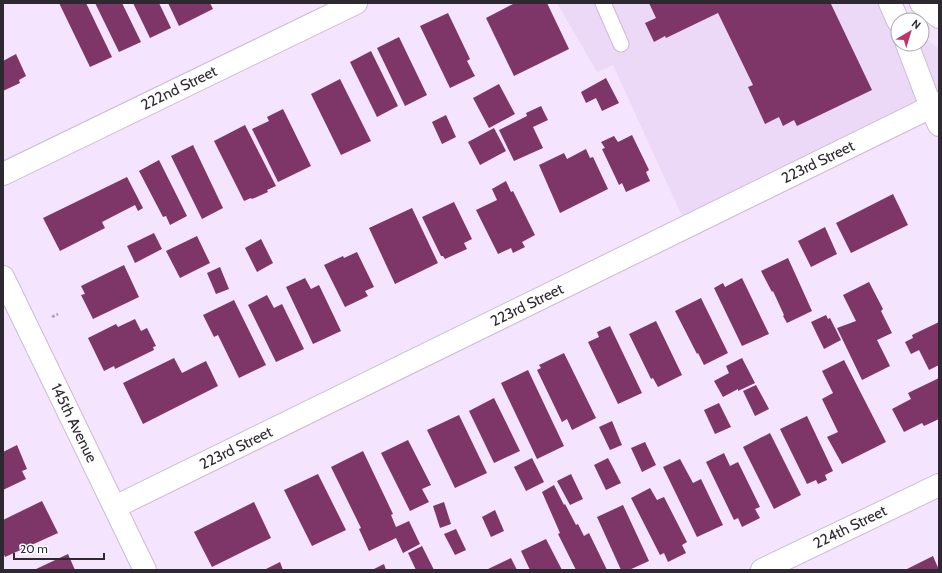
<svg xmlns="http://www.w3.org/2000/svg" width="942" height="573" viewBox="0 0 942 573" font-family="Cabin,sans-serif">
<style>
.built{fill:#ecd8f7}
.building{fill:#7e3568}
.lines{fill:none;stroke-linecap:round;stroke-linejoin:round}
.service-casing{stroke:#cbbbd4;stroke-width:17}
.minor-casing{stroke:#cbbbd4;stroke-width:24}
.primary-casing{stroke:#cbbbd4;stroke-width:24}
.path{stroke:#a89cae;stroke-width:2.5;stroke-dasharray:3 2;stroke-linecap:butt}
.service{stroke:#fff;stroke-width:15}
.minor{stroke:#fff;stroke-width:22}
.primary{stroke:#fff;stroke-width:22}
.labels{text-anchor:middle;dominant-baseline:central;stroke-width:4;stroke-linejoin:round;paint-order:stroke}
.street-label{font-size:15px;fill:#2e2831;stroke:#fff}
</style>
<rect width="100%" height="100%" fill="#f4e4fd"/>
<!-- built -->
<polygon class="built" points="557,3 880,3 898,20 898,44 922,44 922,36 939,49 939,107 933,96 682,216 613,65 597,72"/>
<!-- building -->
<g class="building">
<polygon points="59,3 86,3 112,57 90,67"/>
<polygon points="95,3 122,3 141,42 119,52"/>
<polygon points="133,3 159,3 171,28 150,38"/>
<polygon points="168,3 210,3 213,9 179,26"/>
<polygon points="515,3 547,3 569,49 514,76 486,18"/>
<polygon points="649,3 834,3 831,4 872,90 797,126 794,120 783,126 779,117 765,124 748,87 753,85 718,13 666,38 665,36 654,42 645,23 656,18"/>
<polygon points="448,13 470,59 467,61 475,76 450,88 420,26"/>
<polygon points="399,37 427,95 405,106 377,48"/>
<polygon points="371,51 398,106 377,117 350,62"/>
<polygon points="16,54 26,76 19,80 20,83 3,91 3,61"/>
<polygon points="606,78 619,103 602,111 596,98 586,103 581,92"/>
<polygon points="340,79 371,141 341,155 311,94"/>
<polygon points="499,84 515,114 489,128 473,98"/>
<polygon points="541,106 548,120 533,127 543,148 514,161 499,130 527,116 526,113"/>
<polygon points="283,109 311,166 278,182 252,129 269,121 267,117"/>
<polygon points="446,115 456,137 442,144 432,122"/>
<polygon points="245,125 276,186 267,190 268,192 252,199 251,198 244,201 214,141"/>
<polygon points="494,128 506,151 480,165 468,142"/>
<polygon points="632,135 649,170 646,172 650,181 626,192 622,183 619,185 602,149 605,148 601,142 614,136 618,142"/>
<polygon points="193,145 223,208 202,219 171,156"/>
<polygon points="586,149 590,158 593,157 608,189 560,213 539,165 564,153 567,159"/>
<polygon points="159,160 187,216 170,225 166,216 163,217 139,171"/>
<polygon points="127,177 143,208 138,211 135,205 102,222 105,228 60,251 43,218"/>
<polygon points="506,181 511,192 513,191 535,235 522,242 525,247 513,253 511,248 498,254 476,210 497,200 492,189"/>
<polygon points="893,194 908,225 851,253 836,223"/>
<polygon points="454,202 472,239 464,243 467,249 445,259 443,256 441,256 422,217"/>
<polygon points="412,208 438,263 395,284 369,228"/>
<polygon points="825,227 837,254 811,267 798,241"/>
<polygon points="154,233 162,249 135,263 127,246"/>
<polygon points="197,236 210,263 180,278 166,251"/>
<polygon points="261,239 273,263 257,272 245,248"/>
<polygon points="357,252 374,287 365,291 368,296 345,307 324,265 343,256 344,258"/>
<polygon points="788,258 812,311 787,323 783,316 784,315 773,291 772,292 761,271"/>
<polygon points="124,265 139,297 93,319 81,295 85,294 81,286"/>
<polygon points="220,267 229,289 216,294 207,273"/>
<polygon points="305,278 311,289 319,285 341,331 313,344 286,287"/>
<polygon points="742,278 769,334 742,346 714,288 723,283 725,287"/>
<polygon points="869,282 883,309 881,311 892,333 877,340 890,366 862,380 837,328 856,321 843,295"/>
<polygon points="267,295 274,308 282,304 304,349 276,362 248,305"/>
<polygon points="701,298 728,353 704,365 698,353 697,354 675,311"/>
<polygon points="234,300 266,365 239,378 218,335 214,337 203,315"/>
<polygon points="826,315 828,319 830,318 841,340 824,349 811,322"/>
<polygon points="135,319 141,331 147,328 156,346 153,347 154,350 115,369 114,366 104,371 88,338 116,324 118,327"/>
<polygon points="656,321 682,375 658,387 653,378 651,379 629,334"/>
<polygon points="939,322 939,365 929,370 919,350 911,354 905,342 913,338 912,335"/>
<polygon points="610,326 642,393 618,404 588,342 599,337 597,332"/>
<polygon points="564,353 596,418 572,430 567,419 562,422 537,370 541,368 539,365"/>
<polygon points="174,358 182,373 206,361 218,386 143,424 123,383"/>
<polygon points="742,358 755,383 738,391 738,389 723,397 714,381 729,373 726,366"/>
<polygon points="844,360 886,442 842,464 827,437 838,432 822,399 833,393 822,371"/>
<polygon points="528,370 564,446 537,459 501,383"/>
<polygon points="939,378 939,419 924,426 922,423 904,432 892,409 911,399 908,393"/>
<polygon points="756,385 769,409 755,416 743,391"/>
<polygon points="494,398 520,451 494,463 469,411"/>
<polygon points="719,403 731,427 715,434 704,410"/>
<polygon points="459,415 487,473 455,488 427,430"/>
<polygon points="807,416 833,471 825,475 827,480 818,484 816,480 807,484 780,429"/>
<polygon points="612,421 622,445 610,450 599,427"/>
<polygon points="770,433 801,495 774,509 743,447"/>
<polygon points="408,440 431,485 422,489 429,502 410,511 381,453"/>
<polygon points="645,442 656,465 642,472 631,448"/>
<polygon points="17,445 27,469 22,471 26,479 3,490 3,452"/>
<polygon points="363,451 393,514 391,515 396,527 409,521 420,544 403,553 396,538 369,551 359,529 361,528 331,467"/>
<polygon points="724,453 730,466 738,462 760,507 755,509 760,518 742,527 738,518 734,520 706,462"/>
<polygon points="532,458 544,482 526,491 514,467"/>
<polygon points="608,458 621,483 606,490 594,465"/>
<polygon points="680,459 693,483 701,479 723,525 697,537 663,467"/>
<polygon points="318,474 346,530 312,546 284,490"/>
<polygon points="571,474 583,499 570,505 557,481"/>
<polygon points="554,485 564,505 565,504 576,525 578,524 584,536 589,533 607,570 576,570 558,534 560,533 542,492"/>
<polygon points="650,488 657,500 664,497 687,542 682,545 686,553 668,562 664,553 660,555 631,498"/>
<polygon points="42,501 58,533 5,557 3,552 3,520"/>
<polygon points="254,502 271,538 212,567 194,532"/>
<polygon points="444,502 451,524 440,528 433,506"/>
<polygon points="623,505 649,561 629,570 621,570 597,517"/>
<polygon points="495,510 504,531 491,537 482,517"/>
<polygon points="456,529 466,550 455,555 444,534"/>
<polygon points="546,539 562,570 530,570 521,551"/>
<polygon points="422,546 434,570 416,570 408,553"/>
<polygon points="68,554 75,570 34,570"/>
<polygon points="933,556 939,570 905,570"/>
<polygon points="511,558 517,570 486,570"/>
<polygon points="280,562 283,570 264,570"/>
<polygon points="384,564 386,570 372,570"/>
</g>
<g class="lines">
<defs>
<polyline id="service" points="603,3 621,44"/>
<g id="minor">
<polyline points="890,3 898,21"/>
<polyline points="907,44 931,107 939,125"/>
<polyline points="3,174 356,3"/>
<polyline points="3,277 145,570"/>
<polyline points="115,507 939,103"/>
<polyline points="762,570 939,485"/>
</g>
<polyline id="primary" points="921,3 939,17"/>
</defs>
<!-- service casing -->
<use href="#service" class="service-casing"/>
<!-- minor casing -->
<use href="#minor" class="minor-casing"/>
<!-- primary casing -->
<use href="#primary" class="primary-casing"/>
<!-- path -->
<polyline class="path" points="52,317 58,314"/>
<!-- service -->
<use href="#service" class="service"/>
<!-- minor -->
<use href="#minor" class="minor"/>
<!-- primary -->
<use href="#primary" class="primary"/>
</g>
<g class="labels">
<!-- street labels -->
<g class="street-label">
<text transform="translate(179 88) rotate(-26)">222nd Street</text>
<text transform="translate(818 162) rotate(-26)">223rd Street</text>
<text transform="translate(527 305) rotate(-26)">223rd Street</text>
<text transform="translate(74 423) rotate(64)">145th Avenue</text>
<text transform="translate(236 448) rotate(-26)">223rd Street</text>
<text transform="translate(850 527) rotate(-26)">224th Street</text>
</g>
</g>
<!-- border -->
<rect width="942" height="573" fill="none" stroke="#2e2831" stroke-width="8"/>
<!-- north arrow -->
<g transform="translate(910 32) rotate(38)"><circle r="19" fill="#ffffff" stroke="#aba9ad"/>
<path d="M0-3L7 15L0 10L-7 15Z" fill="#c0346a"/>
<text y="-6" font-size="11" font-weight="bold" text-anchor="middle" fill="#2e2831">N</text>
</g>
<!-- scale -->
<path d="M14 553v6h90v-6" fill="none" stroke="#2e2831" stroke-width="2"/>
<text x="20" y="553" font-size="12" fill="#2e2831" stroke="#ffffff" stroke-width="3" paint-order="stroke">20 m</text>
</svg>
